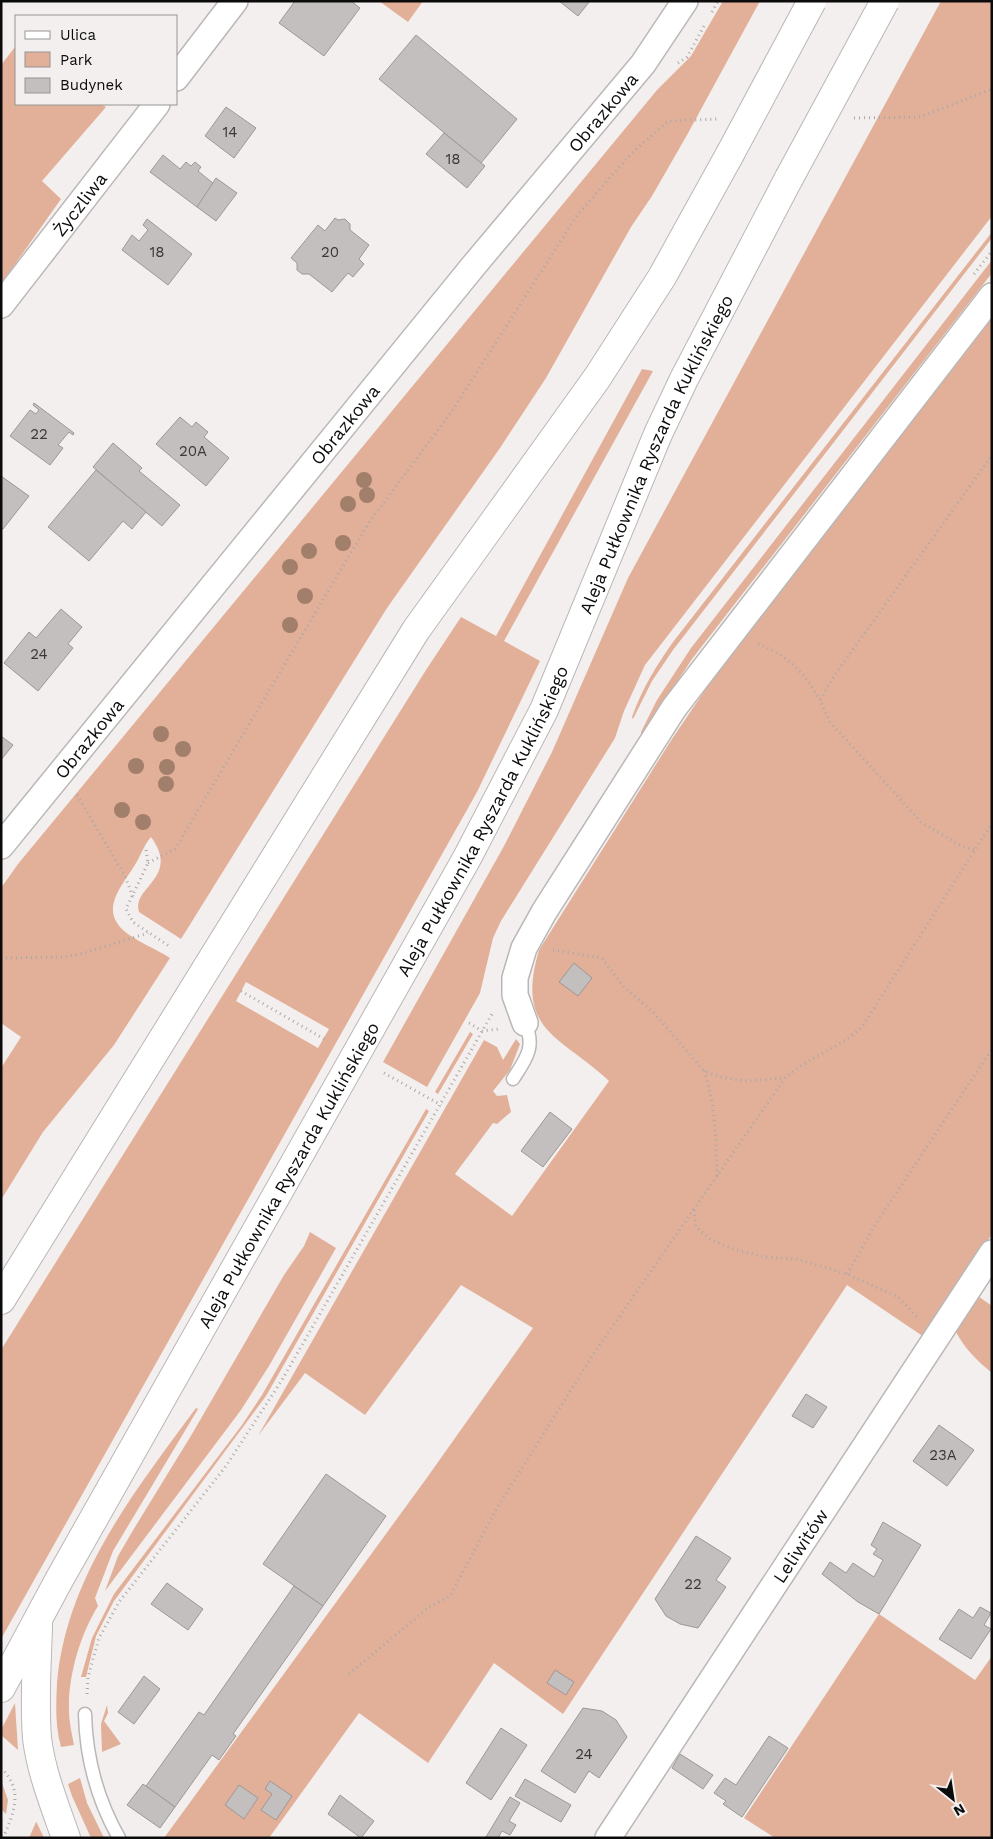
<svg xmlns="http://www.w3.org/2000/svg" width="993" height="1839" viewBox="0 0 993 1839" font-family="'Work Sans',sans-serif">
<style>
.green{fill:#e2b099;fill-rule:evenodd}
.building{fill:#c3bfbe;stroke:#9b9896}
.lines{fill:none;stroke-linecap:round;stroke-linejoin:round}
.service-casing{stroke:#bab7b6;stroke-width:15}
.minor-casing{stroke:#bab7b6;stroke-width:28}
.primary-casing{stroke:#bab7b6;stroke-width:30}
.path{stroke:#aba8a8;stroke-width:3;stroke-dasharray:1 4;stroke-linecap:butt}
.service{stroke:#fff;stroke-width:12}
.minor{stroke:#fff;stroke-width:25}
.primary{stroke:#fff;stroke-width:28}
.primary-bridge-casing{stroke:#bab7b6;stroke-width:30;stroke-linecap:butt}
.primary-bridge{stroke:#fff;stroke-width:28}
.tree{fill:#a27f6b}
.labels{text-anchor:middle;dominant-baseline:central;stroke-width:4.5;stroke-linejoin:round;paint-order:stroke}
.number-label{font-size:15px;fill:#3a3838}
.street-label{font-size:18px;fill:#0c0b0b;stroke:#f3efee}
</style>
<rect width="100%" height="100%" fill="#f3efee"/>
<!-- green -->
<g class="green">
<polygon points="379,1 423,1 408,22"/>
<path d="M723 1H760L687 135 652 196 631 227 546 378 500 448 387 608 181 939 139 912C131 887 181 878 151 837 144 845 141 855 136 863 124 884 99 908 123 930 134 940 156 949 170 958L114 1045 43 1132 1 1200V1068L21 1037 1 1023V888L18 864 657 90 691 56Z"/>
<polygon points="941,1 992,1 992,216 645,665 624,711 615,738 501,921 493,938 480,993 427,1087 383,1062 504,846 552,752 628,578"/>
<polygon points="15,47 16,104 101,104 106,107 42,181 61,199 1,284 1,65"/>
<path d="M992 232V238L673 650 652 681 633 719 632 717C642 689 656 666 673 642Z"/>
<polygon points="992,260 992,273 692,659 642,736 641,732 657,700 691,648"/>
<path d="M992 316V1234L924 1337 847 1285 563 1714 494 1663 428 1763 359 1713 269 1838H164L426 1479 533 1328 461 1285 365 1415 305 1373 258 1436 484 1040 497 1047 503 1060 516 1039 520 1044 510 1070 493 1091 497 1096 507 1095 511 1112 497 1124 493 1123 455 1174 512 1216 609 1081C560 1035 515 1032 539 950L672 739 726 659Z"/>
<path d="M642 369 653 371 504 641 540 661 477 792 1 1639V1350L426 670 461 617 496 636ZM246 982 329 1029 318 1048 236 1001Z"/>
<polygon points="470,1032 473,1034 438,1094 435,1092"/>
<polygon points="426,1109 429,1111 266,1396 114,1601 96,1636 86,1677 81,1677 92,1638 114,1594 242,1425 262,1395"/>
<polygon points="310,1232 336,1248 269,1366 241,1410 105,1591 118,1556 135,1527 192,1434 284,1275 304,1246"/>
<path d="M975 1294 992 1306V1373C976 1360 963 1347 954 1328Z"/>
<path d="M196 1408 198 1409 113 1551 95 1598 98 1606C80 1635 68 1676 69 1710 69 1722 72 1734 74 1745L61 1747C55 1726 56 1704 57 1683 66 1577 135 1491 196 1408Z"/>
<polygon points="879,1614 975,1680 992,1656 992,1838 775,1838 744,1818"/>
<polygon points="15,1703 18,1750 1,1735 1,1730"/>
<polygon points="107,1705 108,1713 104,1721 121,1744 102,1752 101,1724"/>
<polygon points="80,1778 87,1803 104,1838 91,1838 72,1796 68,1784"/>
<polygon points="1,1780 8,1800 6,1814 1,1809"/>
<polygon points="36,1822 37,1823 44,1838 29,1838"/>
</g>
<!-- building -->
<g class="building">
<polygon points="295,1 351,1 360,8 324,56 279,23"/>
<polygon points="559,1 590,1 578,16"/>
<polygon points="416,35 517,119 481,163 379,79"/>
<polygon points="226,107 256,128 234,158 205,136"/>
<polygon points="444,133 485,166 467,188 426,154"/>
<polygon points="163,155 180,169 186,162 191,166 195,162 201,167 198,171 214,184 197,207 150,172"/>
<polygon points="216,178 237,193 216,221 197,207"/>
<polygon points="335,218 338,220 345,219 350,224 350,230 369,245 359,259 364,264 353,277 348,273 332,292 309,274 302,274 297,270 297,263 291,258 318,225 325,231"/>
<polygon points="147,219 192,254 168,285 122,250 132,235 139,241 148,230 143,225"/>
<polygon points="34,403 74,433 73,435 69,432 58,445 63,448 50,465 10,436 30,410 36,414 39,410 33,405"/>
<polygon points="180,417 192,427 196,422 208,432 204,437 229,458 206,486 156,444"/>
<polygon points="113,443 142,468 139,471 180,505 162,526 93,467"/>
<polygon points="96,470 146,512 132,529 123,521 89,561 48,527"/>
<polygon points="1,476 29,496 3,529 1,528"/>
<polygon points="61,609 82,627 68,644 73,648 38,691 4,663 29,632 36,638"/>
<polygon points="1,736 13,745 1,760"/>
<polygon points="574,963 592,978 578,996 559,982"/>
<polygon points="550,1112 572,1129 543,1167 521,1151"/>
<polygon points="806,1394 827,1407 813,1428 792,1416"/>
<polygon points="939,1425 974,1450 947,1486 913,1461"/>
<polygon points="326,1474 386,1516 323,1606 263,1564"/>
<polygon points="883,1522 921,1545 879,1614 858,1602 822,1574 830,1562 846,1573 853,1563 874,1577 883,1560 873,1554 877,1549 871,1545"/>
<polygon points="696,1536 731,1558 716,1580 726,1587 698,1628 680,1624 666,1616 655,1599"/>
<polygon points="167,1583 203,1609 188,1630 151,1604"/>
<polygon points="294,1586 323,1606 233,1734 236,1736 219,1760 212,1755 175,1807 146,1786 199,1712 204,1715"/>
<polygon points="980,1607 991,1613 984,1625 991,1629 971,1659 939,1639 959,1609 973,1618"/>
<polygon points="555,1670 574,1682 566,1695 547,1683"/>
<polygon points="144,1676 160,1689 134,1724 118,1712"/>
<polygon points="583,1708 602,1711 616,1720 627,1737 599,1778 589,1771 575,1793 541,1771"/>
<polygon points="501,1728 527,1745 491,1800 466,1783"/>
<polygon points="769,1736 788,1748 742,1817 723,1804 726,1801 714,1793 725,1778 736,1785"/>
<polygon points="680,1754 713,1775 703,1789 672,1768"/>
<polygon points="525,1779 571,1805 561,1822 515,1796"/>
<polygon points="270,1781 292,1796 276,1820 261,1810 272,1794 265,1789"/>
<polygon points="143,1784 175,1807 160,1828 127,1805"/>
<polygon points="239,1785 258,1798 244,1819 225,1805"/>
<polygon points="340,1795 374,1821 361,1838 328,1814"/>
<polygon points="510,1797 520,1803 509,1821 516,1825 510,1835 502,1831 498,1838 486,1837"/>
</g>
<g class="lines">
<defs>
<g id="service">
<path d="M513 1079C526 1059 536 1047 525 1023"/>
<path d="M85 1714C86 1758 97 1799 119 1838"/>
</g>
<g id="minor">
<polyline points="176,78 235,1"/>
<path id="s1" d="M1 305 157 104"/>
<path id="s2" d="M1 846 475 264 643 64 685 1"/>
<polyline points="525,1023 515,995 515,978 524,948 544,912 674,708 992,296"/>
<path id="s3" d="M608 1838 992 1253"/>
</g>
<g id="primary">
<polyline points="1,1300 416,630 597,378 662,277 730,154"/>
<path d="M38 1626C37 1663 34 1701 37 1738 41 1772 55 1806 66 1838"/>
<path id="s4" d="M1 1688 59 1580 467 858 544 710 658 434 684 379 789 178"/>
</g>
</defs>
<!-- service casing -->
<use href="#service" class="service-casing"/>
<!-- minor casing -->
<use href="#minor" class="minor-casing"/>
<!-- primary casing -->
<use href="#primary" class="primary-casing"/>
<!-- path -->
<g class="path">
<polyline points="712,12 718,1"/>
<polyline points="678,63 687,57 704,26"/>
<polyline points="854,118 920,117 992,89"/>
<polyline points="974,274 992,251"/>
<path d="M758 644C788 655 804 673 820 700"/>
<polyline points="77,795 125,876 133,897"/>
<polyline points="146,850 148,863 126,909 133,922 169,946"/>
<polyline points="974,850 961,846 921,822 830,722 820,701 832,679 992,455"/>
<polyline points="148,863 175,849 368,524 450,414 578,214 632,153 668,121 717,119"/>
<polyline points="553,950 602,958 624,987 655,1014 704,1071 721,1077 745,1081 784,1078"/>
<polyline points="1,958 64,957 84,953 148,933"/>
<polyline points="241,991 324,1039"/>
<polyline points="469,1023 482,1031 499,1029"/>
<path d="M704 1071C716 1106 716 1140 717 1176"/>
<polyline points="384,1073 441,1105"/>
<polyline points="694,1210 696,1227 711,1240 736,1250 765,1257 797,1259 847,1274 898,1297 917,1317"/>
<polyline points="847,1274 875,1225 992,1049"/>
<path d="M349 1674 429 1607 450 1596 497 1508 596 1350 785 1078C809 1057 840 1048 862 1027L992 823"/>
<polyline points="87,1694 88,1677 99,1638 119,1602 226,1466 282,1380 492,1014"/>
<path d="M1 1768C24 1790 14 1813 3 1838"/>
</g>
<!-- service -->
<use href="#service" class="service"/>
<!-- minor -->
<use href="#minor" class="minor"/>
<!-- primary -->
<use href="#primary" class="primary"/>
<defs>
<g id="primary-bridge">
<polyline points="730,154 812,1"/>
<polyline points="789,178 885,1"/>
</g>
</defs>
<!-- primary-bridge casing -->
<use href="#primary-bridge" class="primary-bridge-casing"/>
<!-- primary-bridge -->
<use href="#primary-bridge" class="primary-bridge"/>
</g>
<!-- trees -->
<g class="tree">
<circle cx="364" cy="480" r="8"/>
<circle cx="367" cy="495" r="8"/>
<circle cx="348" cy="504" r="8"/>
<circle cx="343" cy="543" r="8"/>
<circle cx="309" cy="551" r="8"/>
<circle cx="290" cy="567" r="8"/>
<circle cx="305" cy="596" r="8"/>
<circle cx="290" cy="625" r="8"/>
<circle cx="161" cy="734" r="8"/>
<circle cx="183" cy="749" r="8"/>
<circle cx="136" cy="766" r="8"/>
<circle cx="167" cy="767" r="8"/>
<circle cx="166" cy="784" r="8"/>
<circle cx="122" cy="810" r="8"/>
<circle cx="143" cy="822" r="8"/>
</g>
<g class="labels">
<!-- number labels -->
<g class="number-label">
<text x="230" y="132">14</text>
<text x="453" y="159">18</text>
<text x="157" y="252">18</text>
<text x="330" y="252">20</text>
<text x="39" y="434">22</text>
<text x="193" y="451">20A</text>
<text x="39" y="654">24</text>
<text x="943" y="1455">23A</text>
<text x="693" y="1584">22</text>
<text x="584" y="1754">24</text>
</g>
<!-- street labels -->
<g class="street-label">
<text stroke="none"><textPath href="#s2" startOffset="949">Obrazkowa</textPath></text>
<text stroke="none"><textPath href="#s1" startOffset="128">Życzliwa</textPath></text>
<text stroke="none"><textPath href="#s2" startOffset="544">Obrazkowa</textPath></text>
<text stroke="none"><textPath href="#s4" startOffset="1398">Aleja Pułkownika Ryszarda Kuklińskiego</textPath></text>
<text stroke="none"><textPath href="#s2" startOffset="139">Obrazkowa</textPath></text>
<text stroke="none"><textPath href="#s4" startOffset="992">Aleja Pułkownika Ryszarda Kuklińskiego</textPath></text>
<text stroke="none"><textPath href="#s4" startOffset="588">Aleja Pułkownika Ryszarda Kuklińskiego</textPath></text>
<text stroke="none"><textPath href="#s3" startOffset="350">Leliwitów</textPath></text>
</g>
</g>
<!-- border -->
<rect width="993" height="1839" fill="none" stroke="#0c0b0b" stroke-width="5"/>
<!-- legend -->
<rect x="15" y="15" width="162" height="90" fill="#f3efee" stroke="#979493"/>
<rect x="25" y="31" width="25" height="8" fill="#ffffff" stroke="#979493"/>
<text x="60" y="40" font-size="15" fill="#0c0b0b">Ulica</text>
<rect x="25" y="52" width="25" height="15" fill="#e2b099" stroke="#979493"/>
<text x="60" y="65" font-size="15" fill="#0c0b0b">Park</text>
<rect x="25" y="78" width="25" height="15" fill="#c3bfbe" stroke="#979493"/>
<text x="60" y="90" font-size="15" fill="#0c0b0b">Budynek</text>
<!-- north arrow -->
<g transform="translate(953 1799) rotate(150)" stroke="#f3efee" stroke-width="4" paint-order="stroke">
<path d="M0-4L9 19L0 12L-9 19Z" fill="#0c0b0b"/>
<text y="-8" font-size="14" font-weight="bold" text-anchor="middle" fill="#0c0b0b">N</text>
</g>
</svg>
